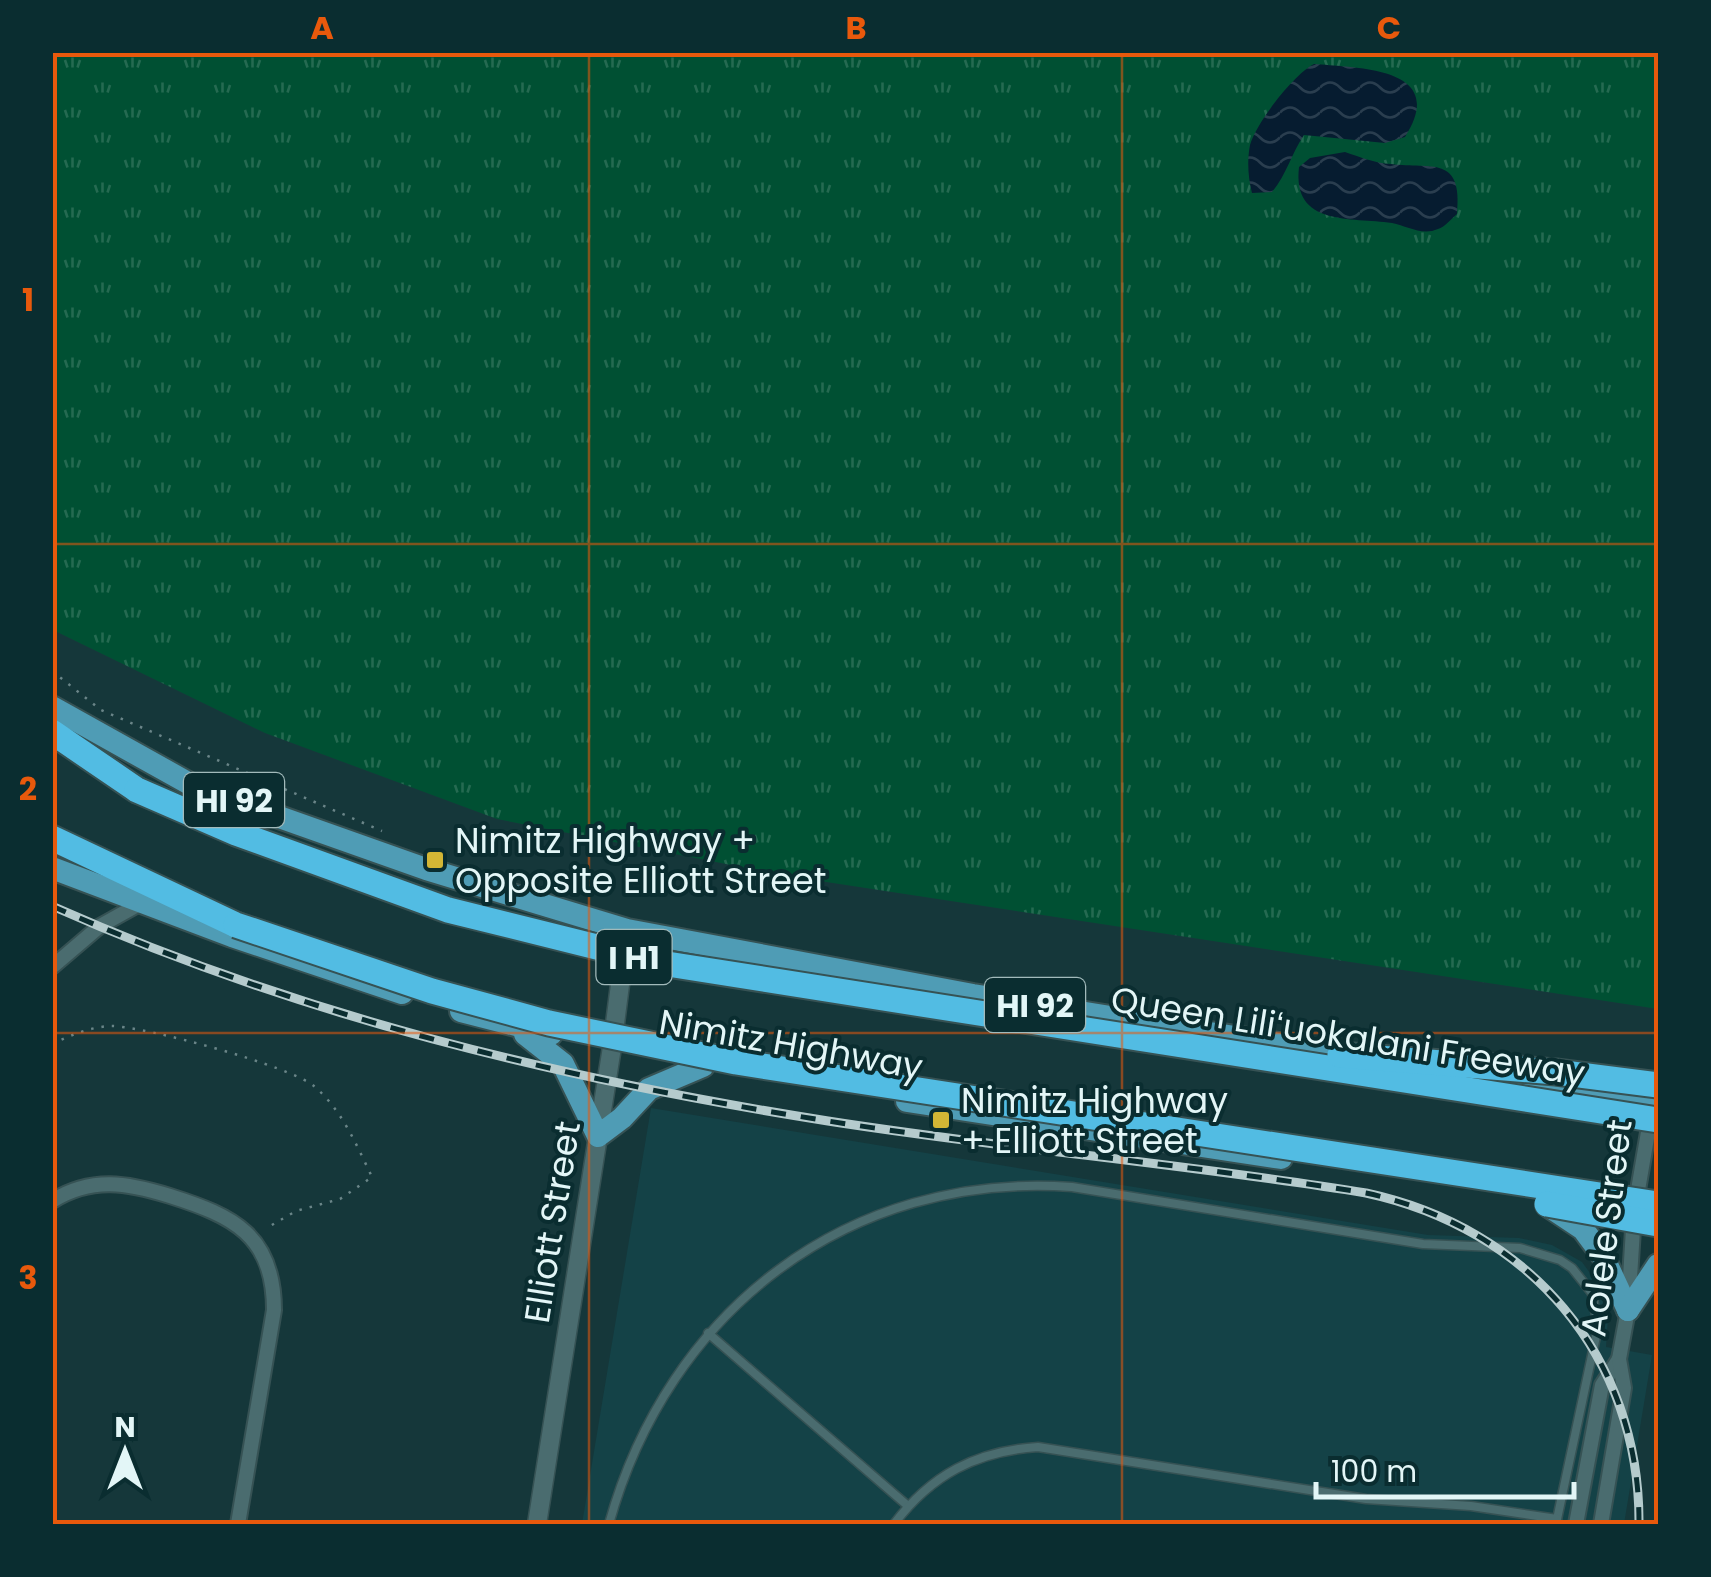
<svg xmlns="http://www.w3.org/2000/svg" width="1711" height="1577" viewBox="0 0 1711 1577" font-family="Poppins,sans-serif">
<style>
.built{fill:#144247}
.grass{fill:url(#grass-tufts)}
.water{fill:url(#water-waves)}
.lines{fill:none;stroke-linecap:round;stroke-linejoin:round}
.service-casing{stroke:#365254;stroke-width:11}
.minor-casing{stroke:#365254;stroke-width:18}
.tertiary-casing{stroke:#365254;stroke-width:21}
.primary-casing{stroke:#365254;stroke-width:26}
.motorway-casing{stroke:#365254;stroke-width:29}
.path{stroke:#6a8588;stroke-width:2.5;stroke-dasharray:2.5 8;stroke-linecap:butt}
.service{stroke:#4a6c6f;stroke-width:8}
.minor{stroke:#4a6c6f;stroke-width:14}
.tertiary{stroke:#4a6c6f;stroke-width:18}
.primary{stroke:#4f9cb5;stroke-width:22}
.motorway{stroke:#52bce3;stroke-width:25}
.rail-casing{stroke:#b5cbcd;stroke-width:9}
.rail{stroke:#0a2d30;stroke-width:5;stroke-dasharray:15;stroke-linecap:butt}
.motorway-bridge-casing{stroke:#365254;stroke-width:29;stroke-linecap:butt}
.motorway-bridge{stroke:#52bce3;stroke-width:25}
.grid{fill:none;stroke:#e8590c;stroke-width:2.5;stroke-opacity:0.55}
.poi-dot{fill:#d3b635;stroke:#0a2d30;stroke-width:4}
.labels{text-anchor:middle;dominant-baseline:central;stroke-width:8;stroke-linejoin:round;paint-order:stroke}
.shield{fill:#0a2d30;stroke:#a2babb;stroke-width:2.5}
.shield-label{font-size:32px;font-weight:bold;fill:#e3f6f7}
.poi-label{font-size:35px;fill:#e3f6f7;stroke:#0a2d30;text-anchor:start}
.street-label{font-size:35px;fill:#e3f6f7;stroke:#0a2d30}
.neatline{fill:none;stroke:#e8590c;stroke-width:4}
.grid-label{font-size:32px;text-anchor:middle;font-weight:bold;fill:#e8590c}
</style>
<defs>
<pattern id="grass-tufts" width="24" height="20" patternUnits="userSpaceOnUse" patternTransform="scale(2.5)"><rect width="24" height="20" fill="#005033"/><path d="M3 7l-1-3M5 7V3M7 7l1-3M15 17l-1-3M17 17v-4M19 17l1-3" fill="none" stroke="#256a51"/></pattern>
<pattern id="water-waves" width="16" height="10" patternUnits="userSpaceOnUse" patternTransform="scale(2.5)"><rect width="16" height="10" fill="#061c30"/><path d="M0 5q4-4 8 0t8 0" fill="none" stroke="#2a3e4f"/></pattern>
</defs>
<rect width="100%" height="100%" fill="#15373a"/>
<!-- built -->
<polygon class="built" points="651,1108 1428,1235 1519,1238 1552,1245 1582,1262 1598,1284 1608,1317 1606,1347 1652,1355 1624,1524 582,1524"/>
<!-- grass -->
<polygon class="grass" points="52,53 1658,53 1658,1009 787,876 497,819 265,733 53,630"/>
<!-- water -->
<g class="water">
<path d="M1314 64C1361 68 1449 68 1405 137L1385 143 1304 135C1291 154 1287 174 1272 192L1252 193C1248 178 1247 160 1250 145 1256 123 1294 74 1314 64Z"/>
<path d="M1345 152C1360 157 1374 163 1391 164 1432 169 1463 155 1457 214 1452 218 1445 227 1438 229 1422 236 1407 226 1392 223 1351 217 1292 227 1299 167L1310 158Z"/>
</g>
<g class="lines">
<defs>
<g id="service">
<polyline points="708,1333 908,1506"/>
<path d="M609 1524C668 1311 848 1171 1072 1187L1423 1244 1520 1248 1560 1260 1572 1268 1592 1293 1598 1327 1556 1524"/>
<path d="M894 1524C931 1475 976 1451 1038 1447L1366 1499 1471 1506 1557 1519"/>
</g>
<g id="minor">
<polyline points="52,967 100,926 143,902"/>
<path d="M52 1201C92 1176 128 1183 170 1196 233 1216 274 1235 274 1310L238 1524"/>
<polyline points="1576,1524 1602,1385 1619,1359"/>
<polyline points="1601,1524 1624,1388 1619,1359 1628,1310 1634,1213 1651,1115"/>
</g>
<polyline id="tertiary" points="537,1524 612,1047 627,930"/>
<g id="primary">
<polyline points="52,707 197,788 426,869 627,930 973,995 1359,1057"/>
<polyline points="52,868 232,936 402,993"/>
<polyline points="461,1011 551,1034"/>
<polyline points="525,1034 563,1064 598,1136 622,1118 649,1089 703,1066"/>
<polyline points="1475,1076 1658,1105"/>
<polyline points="907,1101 1281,1158"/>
<polyline points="1547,1205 1583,1229 1603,1256 1628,1310"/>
<polyline points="1628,1310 1658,1265"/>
</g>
<g id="motorway">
<polyline points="52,732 137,790"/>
<polyline points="52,838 236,925"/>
</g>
</defs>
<!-- service casing -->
<use href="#service" class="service-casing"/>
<!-- minor casing -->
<use href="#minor" class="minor-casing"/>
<!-- tertiary casing -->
<use href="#tertiary" class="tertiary-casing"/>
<!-- primary casing -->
<use href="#primary" class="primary-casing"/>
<!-- motorway casing -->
<use href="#motorway" class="motorway-casing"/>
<!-- path -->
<g class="path">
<polyline points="52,671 101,710 382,831"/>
<path d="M52 1044C71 1035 90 1027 111 1026 143 1026 292 1066 315 1087 342 1110 357 1146 372 1177L340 1199 296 1211 265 1229"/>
</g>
<!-- service -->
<use href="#service" class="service"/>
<!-- minor -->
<use href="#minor" class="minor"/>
<!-- tertiary -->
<use href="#tertiary" class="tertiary"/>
<!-- primary -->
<use href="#primary" class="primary"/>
<!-- motorway -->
<use href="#motorway" class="motorway"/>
<defs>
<path id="rail" d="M52 906C300 1016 560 1079 828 1121 1007 1149 1188 1164 1366 1193 1529 1228 1640 1356 1639 1524"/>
</defs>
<!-- rail casing -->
<use href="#rail" class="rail-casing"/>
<!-- rail -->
<use href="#rail" class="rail"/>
<defs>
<g id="motorway-bridge">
<polyline points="137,790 236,833 448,910 661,963 1658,1120"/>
<polyline points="236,925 432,991 549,1023 736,1062 1658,1204"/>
<polyline points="1340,1055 1556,1072 1658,1085"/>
<polyline points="1547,1204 1658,1224"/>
</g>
</defs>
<!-- motorway-bridge casing -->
<use href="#motorway-bridge" class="motorway-bridge-casing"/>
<!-- motorway-bridge -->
<use href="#motorway-bridge" class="motorway-bridge"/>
</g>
<!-- grid -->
<path class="grid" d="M589 52V1524M1122 52V1524M52 544H1658M52 1033H1658"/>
<!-- markers -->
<g class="poi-dot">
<rect x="425" y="850" width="20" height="20" rx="5"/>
<rect x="931" y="1110" width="20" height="20" rx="5"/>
</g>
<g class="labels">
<!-- shield labels -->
<g class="shield">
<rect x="184" y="773" width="100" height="54" rx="8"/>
<rect x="596.5" y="930" width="75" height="54" rx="8"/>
<rect x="985" y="978" width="100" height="54" rx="8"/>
</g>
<g class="shield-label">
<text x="234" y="800">HI 92</text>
<text x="634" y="957">I H1</text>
<text x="1035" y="1005">HI 92</text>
</g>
<!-- poi labels -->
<g class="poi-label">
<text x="455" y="840">Nimitz Highway +<tspan x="455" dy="40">Opposite Elliott Street</tspan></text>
<text x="961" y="1100">Nimitz Highway<tspan x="961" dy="40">+ Elliott Street</tspan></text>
</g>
<!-- street labels -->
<g class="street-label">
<text transform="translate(1348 1036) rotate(9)">Queen Liliʻuokalani Freeway</text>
<text transform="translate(791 1044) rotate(10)">Nimitz Highway</text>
<text transform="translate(552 1222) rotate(-81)">Elliott Street</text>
<text transform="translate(1606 1228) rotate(-83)">Aolele Street</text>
</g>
</g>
<!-- border -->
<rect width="1711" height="1577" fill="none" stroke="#0a2d30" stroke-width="110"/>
<!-- north arrow -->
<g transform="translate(125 1452)" stroke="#0a2d30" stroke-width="8" paint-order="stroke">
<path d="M0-8L18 38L0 25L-18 38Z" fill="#e3f6f7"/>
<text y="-15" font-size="28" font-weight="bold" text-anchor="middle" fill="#e3f6f7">N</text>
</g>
<!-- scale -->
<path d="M1316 1482v15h258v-15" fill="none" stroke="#e3f6f7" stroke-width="5"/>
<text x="1331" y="1482" font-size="30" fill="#e3f6f7" stroke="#0a2d30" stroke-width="8" paint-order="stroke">100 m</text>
<rect x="55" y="55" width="1601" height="1467" class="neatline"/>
<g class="grid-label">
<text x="322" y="39">A</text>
<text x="856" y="39">B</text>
<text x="1389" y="39">C</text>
<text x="28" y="311">1</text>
<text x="28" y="800">2</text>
<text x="28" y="1289">3</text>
</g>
</svg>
